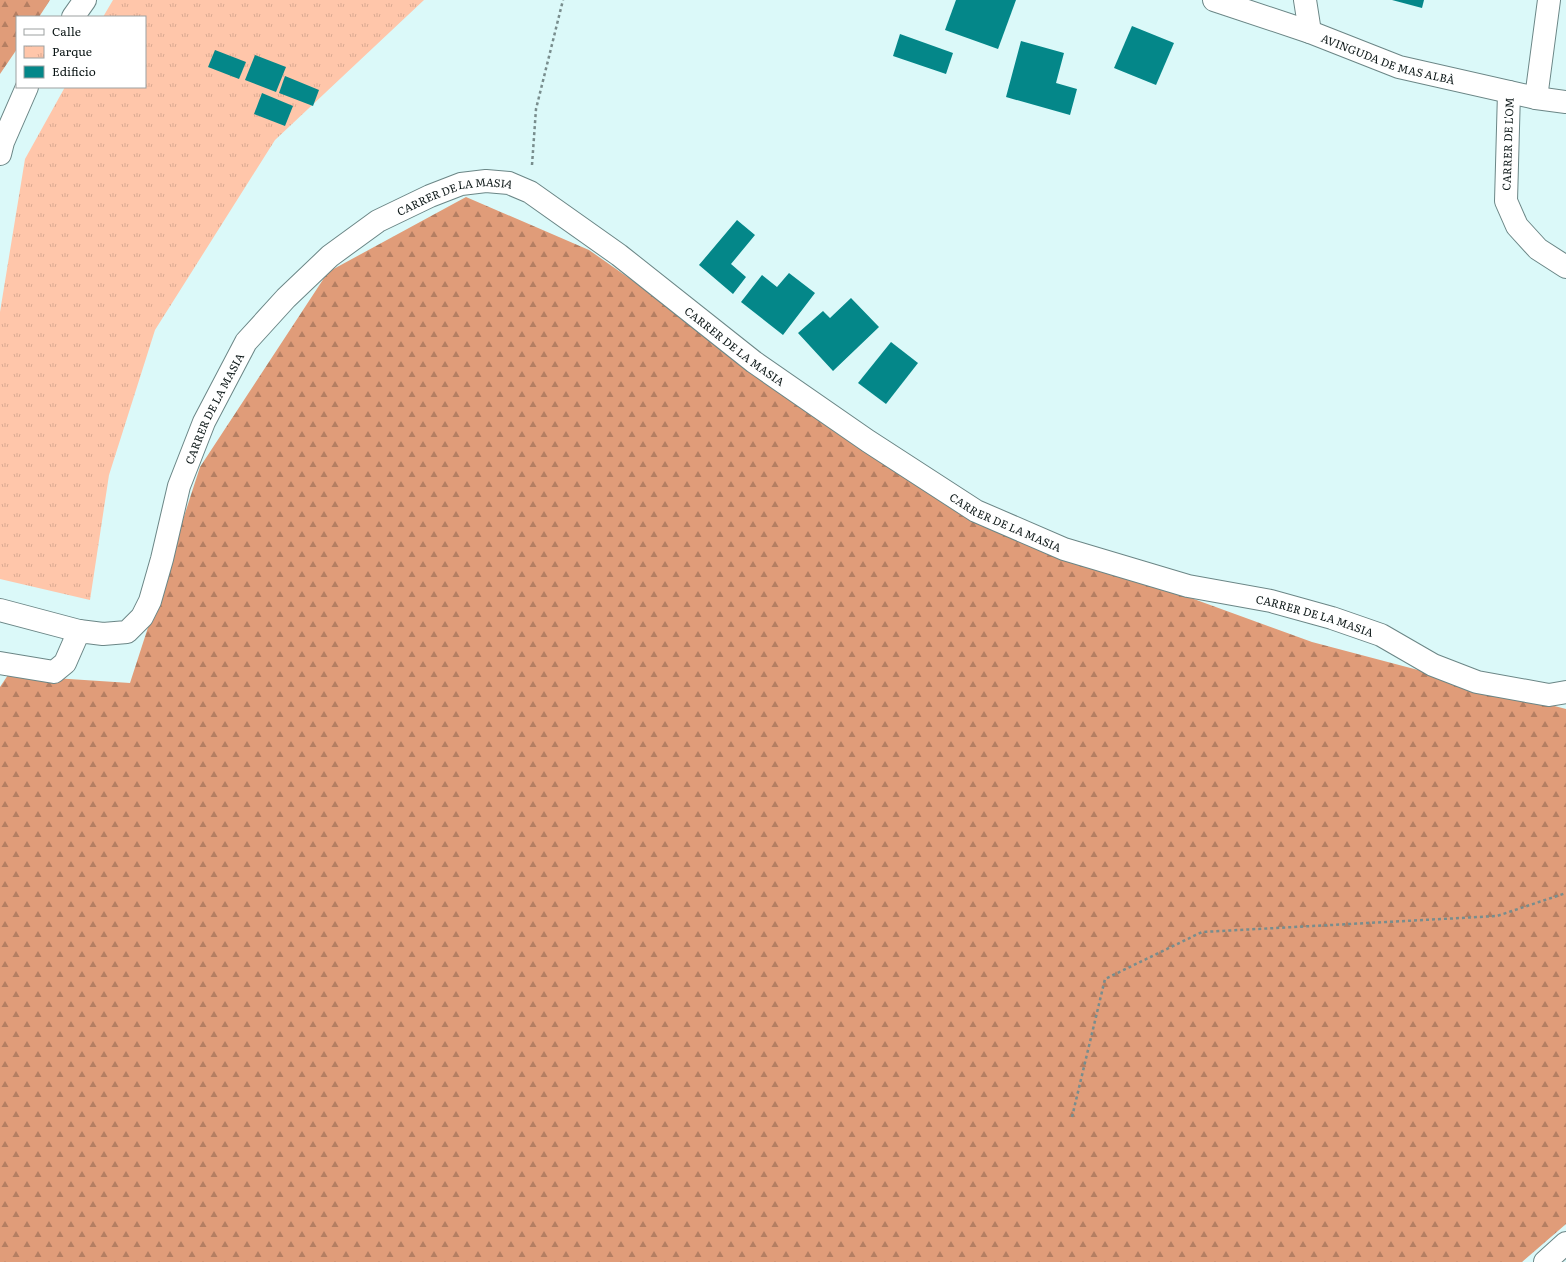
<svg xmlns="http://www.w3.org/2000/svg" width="1566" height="1262" viewBox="0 0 1566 1262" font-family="Literata,serif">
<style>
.forest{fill:url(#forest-firs)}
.park{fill:url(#park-tufts)}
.building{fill:#048789}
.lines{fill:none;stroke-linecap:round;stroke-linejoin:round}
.street-casing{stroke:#6b8686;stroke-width:24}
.path{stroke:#788d8d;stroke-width:2.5;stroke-dasharray:3 3;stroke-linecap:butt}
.street{stroke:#fff;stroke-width:22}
.labels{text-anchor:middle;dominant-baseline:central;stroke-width:4;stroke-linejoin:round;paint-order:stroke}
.street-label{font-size:11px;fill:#0a1515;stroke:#fff}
</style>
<defs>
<pattern id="forest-firs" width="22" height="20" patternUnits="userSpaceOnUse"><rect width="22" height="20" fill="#e09c79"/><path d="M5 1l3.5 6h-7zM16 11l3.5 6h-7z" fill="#b47e62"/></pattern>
<pattern id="park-tufts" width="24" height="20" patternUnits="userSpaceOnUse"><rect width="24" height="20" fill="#ffc6aa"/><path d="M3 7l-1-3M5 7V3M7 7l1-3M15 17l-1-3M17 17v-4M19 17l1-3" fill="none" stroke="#d9a991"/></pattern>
</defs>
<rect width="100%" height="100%" fill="#dbf9f9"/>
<!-- forest -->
<g class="forest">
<polygon points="0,0 50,0 39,17 17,17 17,49 0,74"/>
<polygon points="466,197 589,250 971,518 1312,642 1566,709 1566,1224 1522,1262 0,1262 0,687 8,675 130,683 200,467 328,272"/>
</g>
<!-- park -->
<polygon class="park" points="113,0 424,0 275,140 155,330 109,475 90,600 0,579 0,312 25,159 65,87 145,87 145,17 103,17"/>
<!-- building -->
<g class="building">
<polygon points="956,0 1016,0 998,49 945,30"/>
<polygon points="1392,0 1424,0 1422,8"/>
<polygon points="1132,26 1174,43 1156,85 1114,68"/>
<polygon points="900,34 953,53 946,74 893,56"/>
<polygon points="1021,41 1064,53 1056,83 1077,89 1070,115 1006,97"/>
<polygon points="215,50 246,62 239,79 208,67"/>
<polygon points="255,55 286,67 276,92 245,80"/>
<polygon points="285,76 319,90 313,106 279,93"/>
<polygon points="262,93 293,106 285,126 254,114"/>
<polygon points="737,220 755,235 731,264 746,277 733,294 699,265"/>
<polygon points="789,273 815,293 783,335 741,302 762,275 777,287"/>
<polygon points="851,298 879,327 833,371 798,333 823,311 830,318"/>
<polygon points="891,342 918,363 886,404 858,383"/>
</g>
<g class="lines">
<defs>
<g id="street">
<path id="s1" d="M1214 0 1310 32 1399 67 1536 98 1566 102"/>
<polyline points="1305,0 1310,32"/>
<polyline points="73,17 85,0"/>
<polyline points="1509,92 1506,201 1517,226 1538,249 1566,267"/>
<polyline points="1536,98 1549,0"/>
<polyline points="0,154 3,142 27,87"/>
<polyline points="0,610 79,631"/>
<path id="s2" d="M0 663 54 672 65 663 79 631 103 634 127 632 142 617 150 601 162 559 179 486 204 422 246 342 286 298 330 256 378 221 430 196 461 184 486 181 509 183 530 192 619 255 754 362 868 441 976 511 1064 549 1188 586 1271 601 1332 618 1381 635 1433 665 1477 682 1549 695 1566 692"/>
<polyline points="1545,1262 1566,1243"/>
</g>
</defs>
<!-- street casing -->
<use href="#street" class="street-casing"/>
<!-- path -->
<g class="path">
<polyline points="532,165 536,109 563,0"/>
<polyline points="1072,1117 1105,979 1202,932 1497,916 1566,893"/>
</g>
<!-- street -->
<use href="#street" class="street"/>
</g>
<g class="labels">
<!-- street labels -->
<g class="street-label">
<text stroke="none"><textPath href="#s1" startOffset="184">AVINGUDA DE MAS ALBÀ</textPath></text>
<text transform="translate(1507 144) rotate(-88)">CARRER DE L'OM</text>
<text stroke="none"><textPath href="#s2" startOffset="731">CARRER DE LA MASIA</textPath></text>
<text stroke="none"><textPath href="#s2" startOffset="1067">CARRER DE LA MASIA</textPath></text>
<text stroke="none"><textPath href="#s2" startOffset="395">CARRER DE LA MASIA</textPath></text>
<text stroke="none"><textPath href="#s2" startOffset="1391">CARRER DE LA MASIA</textPath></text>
<text stroke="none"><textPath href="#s2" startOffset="1715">CARRER DE LA MASIA</textPath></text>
</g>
</g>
<!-- legend -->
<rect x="16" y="16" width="130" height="72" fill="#ffffff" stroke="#9da1a1"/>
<rect x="24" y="29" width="20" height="6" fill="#ffffff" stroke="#9da1a1"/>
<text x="52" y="36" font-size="12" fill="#0a1515">Calle</text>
<rect x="24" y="46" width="20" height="12" fill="url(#park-tufts)" stroke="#9da1a1"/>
<text x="52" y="56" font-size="12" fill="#0a1515">Parque</text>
<rect x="24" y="66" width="20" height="12" fill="#048789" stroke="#9da1a1"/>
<text x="52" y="76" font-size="12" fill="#0a1515">Edificio</text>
</svg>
